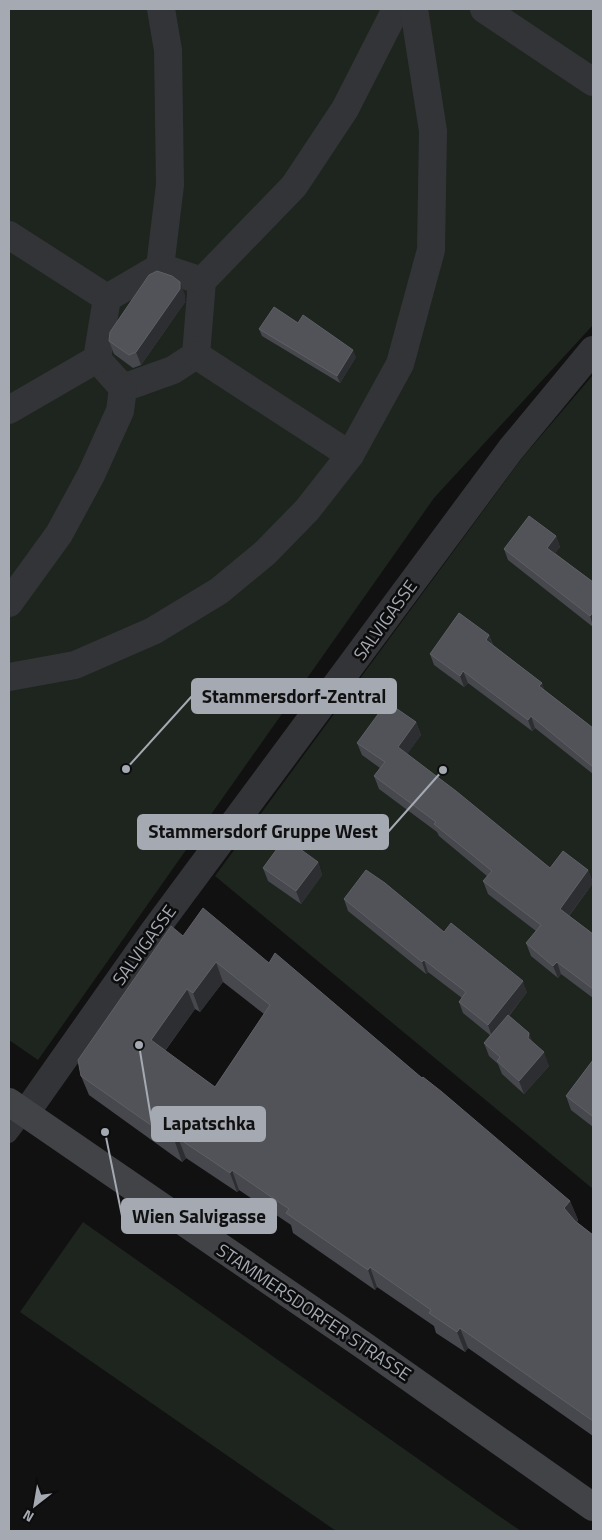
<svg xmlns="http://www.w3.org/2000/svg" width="602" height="1540" viewBox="0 0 602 1540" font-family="'Titillium Web',sans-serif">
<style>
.green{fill:#1e251e}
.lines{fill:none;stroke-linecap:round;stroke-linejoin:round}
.lane{stroke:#333437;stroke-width:16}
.street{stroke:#333437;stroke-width:28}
.secondary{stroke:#414347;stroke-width:28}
.wall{fill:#47484d;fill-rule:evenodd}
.shaded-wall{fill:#2d2e31}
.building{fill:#515358;stroke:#5e6066;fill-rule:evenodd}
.labels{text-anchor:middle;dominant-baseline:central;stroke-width:5;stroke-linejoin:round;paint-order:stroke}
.street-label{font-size:18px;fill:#a4a9b2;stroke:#0c0c0d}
.leader{fill:none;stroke:#a4a9b2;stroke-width:2}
.callout-dot{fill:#a4a9b2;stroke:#0c0c0d;stroke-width:2}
.callout{fill:#a4a9b2;stroke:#a4a9b2;stroke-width:2}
.callout-label{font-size:19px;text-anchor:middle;font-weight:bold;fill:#111}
</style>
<rect width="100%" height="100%" fill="#111112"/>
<!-- green -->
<g class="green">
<polygon points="9,9 593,9 593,325 434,498 38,1060 9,1040"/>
<polygon points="593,375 593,1189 215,876 522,458"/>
<polygon points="83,1222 496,1514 521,1531 336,1531 20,1312"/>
</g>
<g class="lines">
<!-- lane -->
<polyline class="lane" points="9,1135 25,1114"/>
<!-- street -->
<g class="street">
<polyline points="484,9 593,82"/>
<polyline points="9,235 107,298"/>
<polygon points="160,267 202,281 196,355 173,370 123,388 97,359 107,298"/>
<polyline points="160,267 170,185 168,50 161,9"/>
<polyline points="202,281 294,186 345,109 396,9"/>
<polyline points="196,355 350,455"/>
<polyline points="9,410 97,359"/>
<polyline points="9,603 59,534 91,475 120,411 123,388"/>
<polyline points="9,677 75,665 153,631 219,591 265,553 307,510 350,455 400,364 431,250 433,131 414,9"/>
<polyline points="25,1114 154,931 511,449 593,350"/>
</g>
<!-- secondary -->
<polyline class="secondary" points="9,1102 363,1345 593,1507"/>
</g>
<!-- wall -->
<g class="wall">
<polygon points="185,295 185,302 141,365 133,368 114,354 109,341"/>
<polygon points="298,323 356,357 340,383 262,336 259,329"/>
<polygon points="556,536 560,547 555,553 593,582 593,627 508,560 504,549"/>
<polygon points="489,635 493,645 542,683 544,690 593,728 593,774 535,728 532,731 468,683 464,687 434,665 430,654"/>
<polygon points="416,722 421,735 407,754 550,868 588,870 593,883 569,916 593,934 593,998 561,974 558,978 531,956 526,943 536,931 488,894 483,881 487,876 439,836 437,832 379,789 374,776 380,768 362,755 357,743"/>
<polygon points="318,862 322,875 301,904 268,881 263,868"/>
<polygon points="344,899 444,932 527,992 509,1016 529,1033 532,1042 549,1066 524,1094 502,1074 498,1064 489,1056 484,1043 490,1035 463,1013 459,1002 462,998 428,972 426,974 348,911"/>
<path d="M183 936 269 963 422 1078 570 1201 578 1220 577 1222 593 1235V1436L468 1348 465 1352 436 1333 434 1326 377 1287 375 1290 293 1233 291 1225 239 1190 237 1192 186 1158 182 1162 89 1095 81 1076ZM223 982 264 1014 215 1087 165 1051 195 1009 200 1012Z"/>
<polygon points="593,1060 593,1127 571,1110 566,1096"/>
</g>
<!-- shaded-wall -->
<g class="shaded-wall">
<polygon points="180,282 185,295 185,302 141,365 136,352"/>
<polygon points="353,350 356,357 340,383 337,376"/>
<polygon points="556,536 560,547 551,558 547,548"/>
<polygon points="593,612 593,626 590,616"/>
<polygon points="489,635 493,647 486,640"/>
<polygon points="463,671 468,683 464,687 460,676"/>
<polygon points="542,683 546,694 539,686"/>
<polygon points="531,716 535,728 532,731 528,720"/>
<polygon points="416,722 421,735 403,760 398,747"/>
<polygon points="318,862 322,875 301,904 296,891"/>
<polygon points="588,870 593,883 564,922 560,909"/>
<polygon points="424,960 428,972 426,974 422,962"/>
<polygon points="216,962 223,982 200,1012 193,993"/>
<polygon points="557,962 561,974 558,978 553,966"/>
<polygon points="523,981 527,992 492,1037 488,1025"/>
<polygon points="187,989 195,1009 158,1060 151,1040"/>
<polygon points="529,1033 534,1046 528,1038"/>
<polygon points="544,1052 549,1066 524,1094 519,1081"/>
<polygon points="178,1138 186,1158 182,1162 175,1142"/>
<polygon points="232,1170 239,1190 237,1192 230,1173"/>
<polygon points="570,1201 578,1220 571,1228 564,1208"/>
<polygon points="370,1267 377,1287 375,1290 368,1270"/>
<polygon points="460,1328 468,1348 465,1352 457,1332"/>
</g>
<!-- building -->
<g class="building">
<polygon points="157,271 172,276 180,282 180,289 136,352 129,355 109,341 110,332 149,275"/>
<polygon points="274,307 298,323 303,315 353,350 337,376 259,329"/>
<polygon points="529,516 556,536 547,548 593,582 593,612 590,616 504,549"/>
<polygon points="459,613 489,635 486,640 542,683 539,686 593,728 593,767 531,716 528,720 463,671 460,676 430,654"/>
<polygon points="387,702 416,722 398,747 456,791 550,868 563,851 588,870 560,909 593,934 593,989 557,962 553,966 526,943 541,925 483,881 492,871 434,824 436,822 374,776 385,762 357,743"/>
<polygon points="285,838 318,862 296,891 263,868"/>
<polygon points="366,870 385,883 444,932 451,923 523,981 488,1025 459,1002 466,992 424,960 422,962 344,899"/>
<path d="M203 908 269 963 275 953 422 1078 423 1077 442 1092 570 1201 564 1208 575 1221 593 1235V1421L460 1328 457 1332 429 1313 431 1310 370 1267 368 1270 286 1213 289 1209 232 1170 230 1173 178 1138 175 1142 81 1076 78 1060 171 926 183 936ZM216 962 270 1005 215 1087 151 1040 187 989 193 993Z"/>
<polygon points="508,1015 529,1033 528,1038 544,1052 519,1081 497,1061 500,1057 484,1043"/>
<polygon points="593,1060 593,1114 592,1116 566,1096"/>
</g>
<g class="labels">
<!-- street labels -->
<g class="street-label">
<text transform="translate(385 620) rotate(-54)">SALVIGASSE</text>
<text transform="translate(144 945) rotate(-54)">SALVIGASSE</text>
<text transform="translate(314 1312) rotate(34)">STAMMERSDORFER STRASSE</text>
</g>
</g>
<!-- callouts -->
<path class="leader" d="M126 769L192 696M443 770L388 832M139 1045L152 1124M105 1132L122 1216"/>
<g class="callout-dot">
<circle cx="126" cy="769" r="5"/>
<circle cx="443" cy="770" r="5"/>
<circle cx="139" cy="1045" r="5"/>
<circle cx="105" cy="1132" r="5"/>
</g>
<g class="callout">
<rect x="192" y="679" width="204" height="34" rx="5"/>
<rect x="138" y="815" width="250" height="34" rx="5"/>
<rect x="152" y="1107" width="113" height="34" rx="5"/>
<rect x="122" y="1199" width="154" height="34" rx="5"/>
</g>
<g class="callout-label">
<text x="294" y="703">Stammersdorf-Zentral</text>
<text x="263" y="838">Stammersdorf Gruppe West</text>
<text x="209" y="1130">Lapatschka</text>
<text x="199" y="1223">Wien Salvigasse</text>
</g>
<!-- border -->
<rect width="602" height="1540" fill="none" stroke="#a4a9b2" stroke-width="20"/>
<!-- north arrow -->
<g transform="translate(35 1505) rotate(211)" stroke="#0c0c0d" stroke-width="4" paint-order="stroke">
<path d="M0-4L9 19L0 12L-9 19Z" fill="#a4a9b2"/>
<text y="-8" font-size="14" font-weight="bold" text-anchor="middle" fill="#a4a9b2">N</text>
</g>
</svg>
